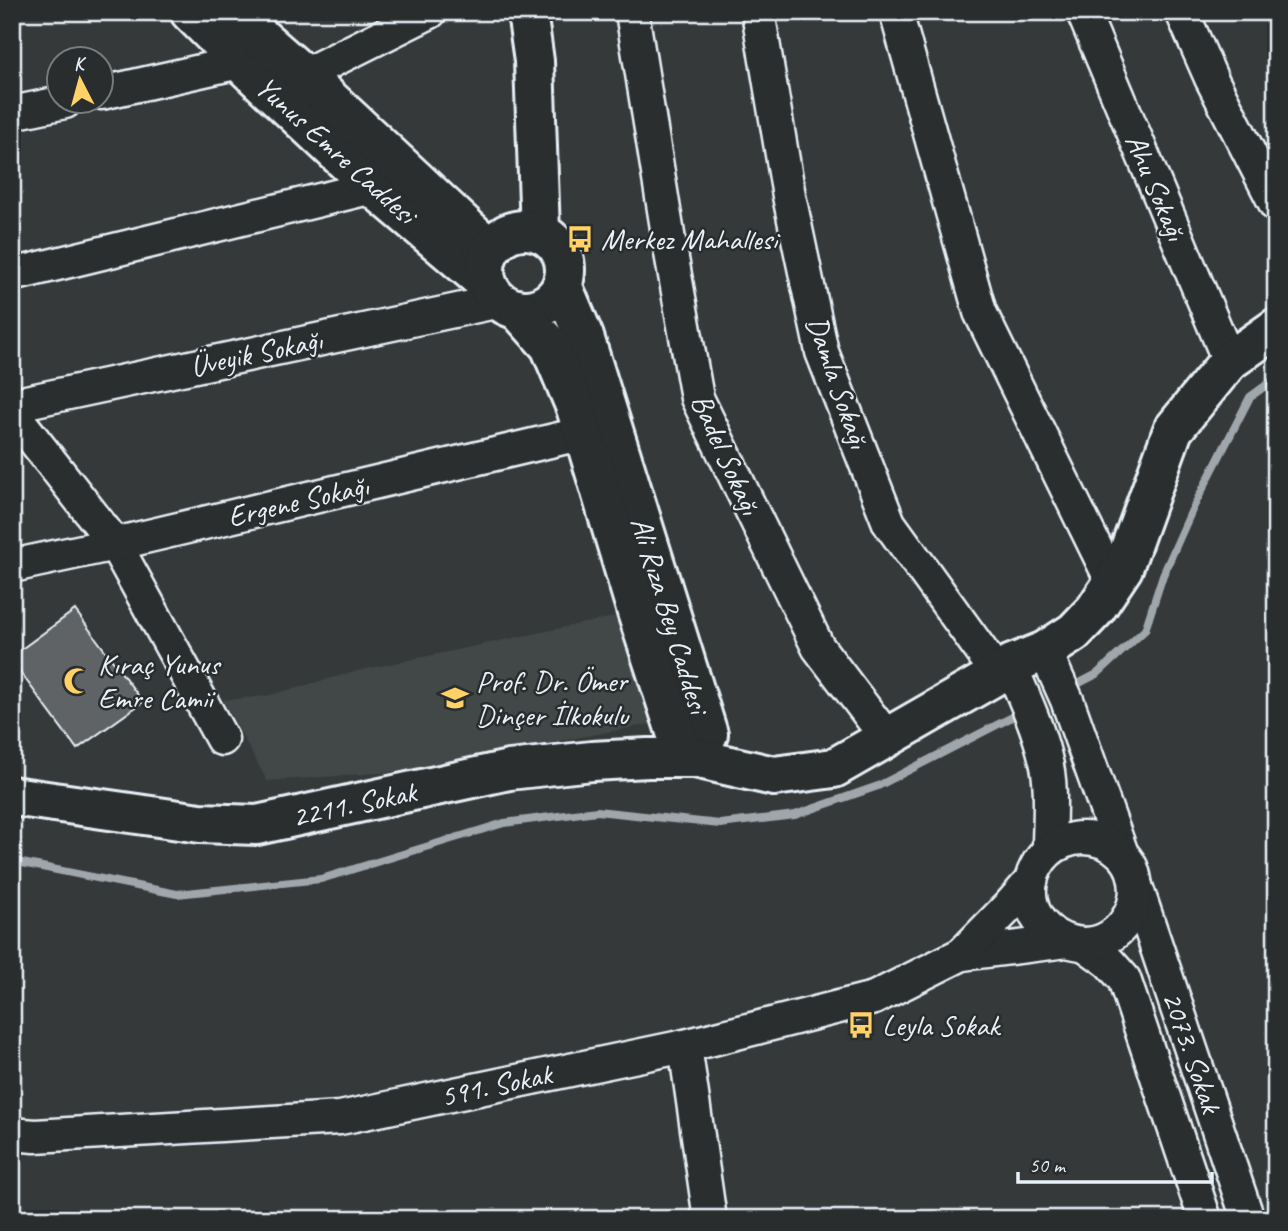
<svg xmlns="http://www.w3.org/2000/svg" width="1288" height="1231" viewBox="0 0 1288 1231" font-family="Caveat,sans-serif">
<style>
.built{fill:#424647}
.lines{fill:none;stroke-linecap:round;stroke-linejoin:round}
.stream{stroke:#a0a7ac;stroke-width:8}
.building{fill:#5f6365;stroke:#e8f1f8;stroke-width:2}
.street-casing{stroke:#e8f1f8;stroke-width:37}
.secondary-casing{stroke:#e8f1f8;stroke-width:44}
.street{stroke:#2a2d2e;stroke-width:32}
.secondary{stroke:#2a2d2e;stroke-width:38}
.labels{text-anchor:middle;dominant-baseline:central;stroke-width:5;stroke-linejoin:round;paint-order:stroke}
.street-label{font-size:30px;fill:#e8f1f8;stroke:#2a2d2e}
.poi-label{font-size:30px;fill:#e8f1f8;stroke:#2a2d2e;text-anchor:start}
</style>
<rect width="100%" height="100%" fill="#35393a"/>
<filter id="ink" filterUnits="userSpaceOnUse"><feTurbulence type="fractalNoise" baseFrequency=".0143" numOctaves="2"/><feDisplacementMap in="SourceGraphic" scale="14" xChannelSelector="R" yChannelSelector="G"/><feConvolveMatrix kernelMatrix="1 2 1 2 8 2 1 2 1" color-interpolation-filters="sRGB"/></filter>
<g filter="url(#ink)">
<!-- built -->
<polygon class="built" points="637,612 672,720 394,772 267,781 223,700 266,696 361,670"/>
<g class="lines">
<!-- stream -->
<g class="stream">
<polyline points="1068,689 1097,674 1145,630 1163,575 1192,510 1250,397 1276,378"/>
<polyline points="12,861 177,894 321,879 504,823 597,811 720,824 795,815 878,786 1022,712"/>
</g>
</g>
<!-- building -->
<polygon class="building" points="75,610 143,702 77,749 12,661 12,656"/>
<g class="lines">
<defs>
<g id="street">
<polyline points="632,12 671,253 697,398 818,647 887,738"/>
<polyline points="758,12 789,196 822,352 889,523 998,674"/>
<polyline points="896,12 980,312 1113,583"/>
<polyline points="1083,12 1229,361"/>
<polyline points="1182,12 1211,78 1276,205"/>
<polyline points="304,75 430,12"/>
<polyline points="102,93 240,62"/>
<polyline points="12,113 65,102"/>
<polyline points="12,275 373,187"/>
<polyline points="12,405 500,301"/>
<polyline points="12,412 115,544 222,739"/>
<polyline points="12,566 115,544 584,433"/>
<polyline points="1045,651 1067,700 1122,854"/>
<path d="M1010 665C1023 695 1037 725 1045 757 1053 786 1049 820 1049 850"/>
<polyline points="1136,886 1248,1219"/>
<polyline points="1084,944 1109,962 1124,979 1205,1219"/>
<path d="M962 954 1067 941C1072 942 1078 944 1083 944 1120 944 1144 906 1133 872 1129 859 1117 847 1104 842 1043 820 1002 898 1053 934 1057 937 1062 939 1067 941"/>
<polyline points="685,1046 710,1219"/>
<polyline points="12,1134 35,1136 340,1118 685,1046 874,998 962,954 1009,906 1031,881"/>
</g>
<g id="secondary">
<polyline points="190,12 240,62 373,187 487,284"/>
<polyline points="232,12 304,75 490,249"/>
<polyline points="527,12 534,61 540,233"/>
<circle cx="525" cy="270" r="40"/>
<polyline points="562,285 584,337 708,734 695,758"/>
<polyline points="517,309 550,346 576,408 637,612 679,741 695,758"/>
<polyline points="12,796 200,823 257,825 509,770 592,761 648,758 695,758 774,776 834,768 998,674 1010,665 1045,651 1074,632 1095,610 1123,568 1173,430 1229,361 1276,328"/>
</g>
</defs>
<!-- street casing -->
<use href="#street" class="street-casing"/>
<!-- secondary casing -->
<use href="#secondary" class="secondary-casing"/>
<!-- street -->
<use href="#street" class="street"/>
<!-- secondary -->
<use href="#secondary" class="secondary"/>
</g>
</g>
<!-- icons -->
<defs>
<symbol id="bus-bare" viewBox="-9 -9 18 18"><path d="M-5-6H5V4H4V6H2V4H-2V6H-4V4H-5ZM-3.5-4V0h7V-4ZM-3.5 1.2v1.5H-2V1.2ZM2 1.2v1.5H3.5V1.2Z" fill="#ffd166" stroke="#2a2d2e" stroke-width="2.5" paint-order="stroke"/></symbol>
<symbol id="mosque-bare" viewBox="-9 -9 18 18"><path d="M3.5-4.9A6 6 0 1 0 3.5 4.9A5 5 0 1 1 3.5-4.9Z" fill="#ffd166" stroke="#2a2d2e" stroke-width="2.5" paint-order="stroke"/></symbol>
<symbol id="school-bare" viewBox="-9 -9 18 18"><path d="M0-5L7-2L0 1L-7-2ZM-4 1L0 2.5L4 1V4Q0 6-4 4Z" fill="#ffd166" stroke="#2a2d2e" stroke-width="2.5" paint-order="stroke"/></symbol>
</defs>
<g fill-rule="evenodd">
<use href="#bus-bare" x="561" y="220" width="38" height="38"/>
<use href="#mosque-bare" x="58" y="662" width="38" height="38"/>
<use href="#school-bare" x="436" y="679" width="38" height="38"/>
<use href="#bus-bare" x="842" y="1006" width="38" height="38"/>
</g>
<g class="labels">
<!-- street labels -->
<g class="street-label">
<text transform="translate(336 150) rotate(42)">Yunus Emre Caddesi</text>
<text transform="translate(1156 187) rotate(67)">Ahu Sokağı</text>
<text transform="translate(256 353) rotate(-12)">Üveyik Sokağı</text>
<text transform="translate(838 382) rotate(71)">Damla Sokağı</text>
<text transform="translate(726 454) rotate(66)">Badel Sokağı</text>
<text transform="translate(298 501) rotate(-13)">Ergene Sokağı</text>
<text transform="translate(670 615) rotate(73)">Ali Rıza Bey Caddesi</text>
<text transform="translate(354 804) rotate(-12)">2211. Sokak</text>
<text transform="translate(1192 1052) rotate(71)">2073. Sokak</text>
<text transform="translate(496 1085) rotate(-12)">591. Sokak</text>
</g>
<!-- poi labels -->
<g class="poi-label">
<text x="601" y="239">Merkez Mahallesi</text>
<text x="98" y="664">Kıraç Yunus<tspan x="98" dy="34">Emre Camii</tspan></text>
<text x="476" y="681">Prof. Dr. Ömer<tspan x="476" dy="34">Dinçer İlkokulu</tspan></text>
<text x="882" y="1025">Leyla Sokak</text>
</g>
</g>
<!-- margin -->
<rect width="1288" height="1231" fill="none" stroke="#2a2d2e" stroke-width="42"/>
<rect x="21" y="21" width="1246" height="1189" fill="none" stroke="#e8f1f8" stroke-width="2.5" filter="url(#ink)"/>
<!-- north arrow -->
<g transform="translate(80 80) rotate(354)"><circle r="33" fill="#2a2d2e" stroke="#767b7f" stroke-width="2"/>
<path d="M0-5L12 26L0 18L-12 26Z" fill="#ffd166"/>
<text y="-10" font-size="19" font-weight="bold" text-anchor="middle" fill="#e8f1f8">K</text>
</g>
<!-- scale -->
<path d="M1018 1172v10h194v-10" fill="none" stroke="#e8f1f8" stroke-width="3.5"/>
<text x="1029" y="1172" font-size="21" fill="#e8f1f8" stroke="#2a2d2e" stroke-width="5" paint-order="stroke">50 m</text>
</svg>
